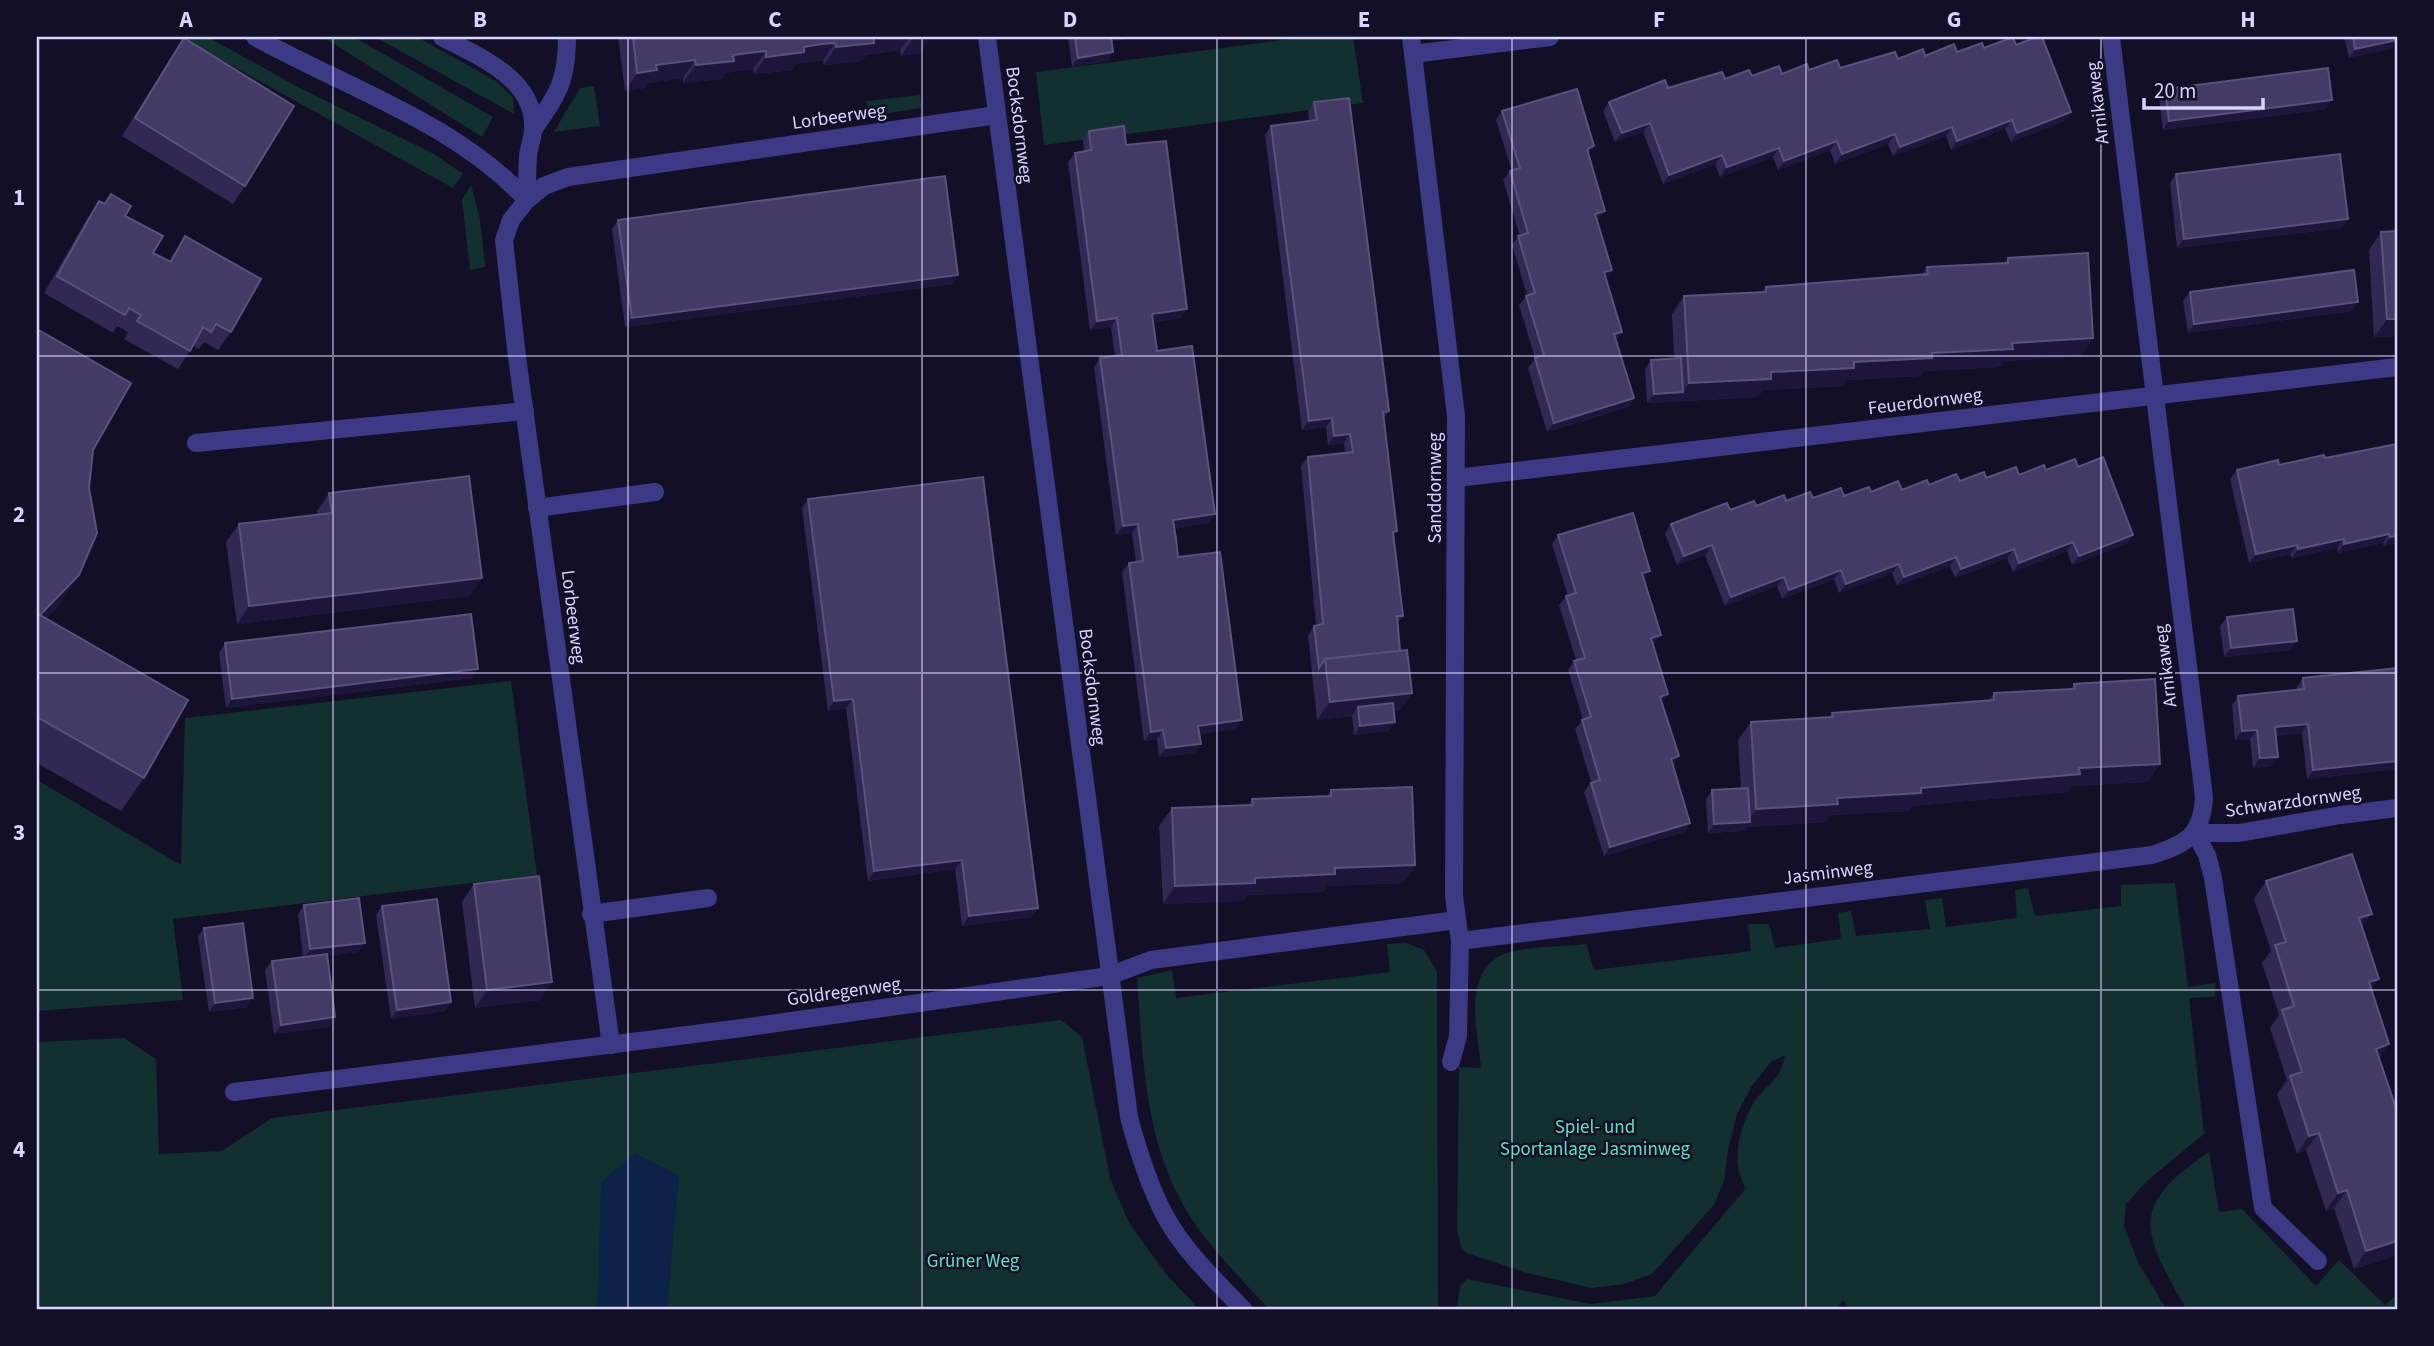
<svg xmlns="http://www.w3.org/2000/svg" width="2434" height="1346" viewBox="0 0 2434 1346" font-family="'Source Sans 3',sans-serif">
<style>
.green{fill:#12302f}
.water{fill:#0c2248}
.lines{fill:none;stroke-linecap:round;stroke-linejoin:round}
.service{stroke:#3d3a85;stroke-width:18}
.minor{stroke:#3d3a85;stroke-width:18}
.wall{fill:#312854}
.shaded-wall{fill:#1d163a}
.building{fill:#433a66;stroke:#5a527e;stroke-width:2}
.grid{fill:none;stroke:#d9d4ff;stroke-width:2;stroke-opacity:0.55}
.labels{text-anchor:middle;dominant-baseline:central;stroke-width:5;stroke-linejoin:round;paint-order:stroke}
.street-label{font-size:19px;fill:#d9d4ff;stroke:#130f26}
.park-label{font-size:19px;fill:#5fe0c0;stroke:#130f26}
.neatline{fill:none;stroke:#d9d4ff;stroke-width:2.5}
.grid-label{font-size:23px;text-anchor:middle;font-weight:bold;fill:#d9d4ff}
</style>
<rect width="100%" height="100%" fill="#130f26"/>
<!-- green -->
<g class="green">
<polygon points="180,37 208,37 298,87 434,154 463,174 453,188"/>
<polygon points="323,37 354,37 493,117 482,137"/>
<polygon points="375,37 417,37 496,81 513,97 514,114"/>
<polygon points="1306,37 1353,37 1363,103 1044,145 1036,72"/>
<polygon points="594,86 600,126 554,132 580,88"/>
<polygon points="920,95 921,108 875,115 865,101"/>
<polygon points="471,185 480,219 485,267 470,270 462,200"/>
<polygon points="511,681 537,875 173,919 183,1000 37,1011 37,780 181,865 185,718"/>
<path d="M2175 883 2188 987 2215 983V997L2189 998 2204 1134 2148 1180 2126 1204 2124 1227 2138 1262 2166 1309H1849L1843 1300 1837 1309H1457L1460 1286 1467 1279 1590 1304 1655 1296 1746 1188C1730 1164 1739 1129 1753 1104 1767 1082 1780 1083 1785 1055L1771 1062 1751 1087 1737 1114 1728 1150 1724 1181 1714 1205 1652 1274 1624 1284 1591 1288 1524 1272 1467 1253 1461 1247 1457 1230 1459 1067 1481 1068C1478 1032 1461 973 1504 954 1524 946 1564 947 1586 944L1594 970 1751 951 1748 924H1769L1775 948 1841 939 1838 913 1851 911 1856 936 1930 929 1925 900 1942 898 1946 927 2017 918 2015 890 2028 888 2035 916 2121 906V885Z"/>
<path d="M1407 943 1424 950 1437 971 1438 1309H1269C1241 1279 1212 1250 1190 1216 1144 1145 1143 1059 1137 978L1172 970 1176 998 1390 972 1387 944Z"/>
<polygon points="1061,1020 1082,1037 1110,1178 1129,1223 1166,1274 1199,1309 37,1309 37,1042 124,1038 156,1059 159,1154 222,1151 272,1118"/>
<path d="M2209 1152 2219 1212 2242 1209 2316 1286 2339 1260 2385 1305 2397 1294V1309H2186C2143 1232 2127 1207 2209 1152Z"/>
</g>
<!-- water -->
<polygon class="water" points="635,1153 679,1175 667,1309 597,1309 601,1182"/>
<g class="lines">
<!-- service -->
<g class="service">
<path d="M442 37C479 57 536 79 533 129 533 138 529 147 528 156 527 171 527 186 527 200"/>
<path d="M533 130C558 94 567 81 567 37"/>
<polyline points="196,443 525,411"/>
<polyline points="537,508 655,492"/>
<polyline points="2195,833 2239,833 2341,815"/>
<polyline points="591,914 708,898"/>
<polyline points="1109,976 1151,960 1457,920"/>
<polyline points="1451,1062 1458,1036 1460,941"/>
</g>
<!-- minor -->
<g class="minor">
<path d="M255 37C347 88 454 122 527 200"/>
<path d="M987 37 1129 1117C1138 1151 1148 1183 1164 1214 1183 1250 1215 1280 1243 1309"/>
<path d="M1411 37 1456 416 1454 896 1460 941 2152 855C2186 844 2202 836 2204 797L2111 37"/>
<polyline points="1413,54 1550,37"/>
<polyline points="1457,478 2397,367"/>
<polyline points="2341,815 2397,808"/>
<polyline points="2195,833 2207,855 2213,878 2263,1208 2318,1261"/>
<polyline points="611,1045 517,357 504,240 511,220 527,200 544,186 568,177 997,115"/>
<polyline points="234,1092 742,1028 1109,976"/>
</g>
</g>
<!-- wall -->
<g class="wall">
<polygon points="618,37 931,37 920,53 901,56 900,50 866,55 862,61 824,65 823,60 808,62 796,64 792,70 754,74 753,69 736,71 726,73 722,79 683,83 683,78 648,83 644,88 625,91"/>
<polygon points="1068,37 1140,37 1112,41 1113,52 1107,61 1072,67"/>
<polygon points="2344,37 2397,37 2349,58"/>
<polygon points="184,38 245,186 233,204 122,136 172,56"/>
<polygon points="2016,45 2065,121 2011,142 2005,129 1951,150 1946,136 1893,156 1888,144 1835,164 1830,150 1778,170 1773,157 1720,177 1715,164 1663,184 1643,132 1615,142 1603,111 1609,102 1668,88 1725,79 1840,68 1898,59"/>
<polygon points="2165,89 2326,109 2163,130 2159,98"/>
<polygon points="1314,102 1389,411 1384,418 1394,536 1403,616 1397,623 1400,651 1412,693 1399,711 1394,711 1389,731 1354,735 1352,716 1317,720 1308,635 1314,626 1316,625 1301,466 1308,457 1345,453 1344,443 1328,445 1326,427 1302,430 1265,135 1271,126 1309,121 1308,112"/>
<polygon points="1502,111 1588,154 1599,220 1597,220 1606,278 1622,332 1616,341 1634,398 1628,407 1547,432 1528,368 1535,358 1519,305 1527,295 1512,245 1518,236 1520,236 1503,180 1510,171 1512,171 1496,120"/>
<polygon points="1089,131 1126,145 1181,318 1153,322 1157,351 1215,514 1208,523 1174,528 1178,557 1236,729 1199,734 1195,753 1159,757 1157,739 1144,741 1122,572 1129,563 1136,562 1132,533 1116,535 1094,367 1100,358 1115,356 1111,327 1090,330 1068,162 1075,153 1084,151 1083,140"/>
<polygon points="2176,174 2348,219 2341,228 2177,248 2170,183"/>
<polygon points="111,194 153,253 169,261 185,236 231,332 218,350 204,342 199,349 193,346 178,369 124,339 128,332 117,326 113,333 44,293 87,219 99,201 104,204"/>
<polygon points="618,220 958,275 952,284 625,327 612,229"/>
<polygon points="2397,231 2397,336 2374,337 2369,250 2381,232"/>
<polygon points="2008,258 2093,338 2081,356 2005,361 2000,367 1923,371 1920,376 1846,380 1842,386 1763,390 1758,397 1647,403 1645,369 1651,360 1674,358 1672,314 1684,296 1762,292 1766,287 1922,275 1927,267 2004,263"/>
<polygon points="2190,292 2358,302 2352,311 2188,333 2183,301"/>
<polygon points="37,329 93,450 79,575 56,609 46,618 144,778 121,811 37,763"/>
<polygon points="2325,458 2397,543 2384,546 2383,543 2338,553 2337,548 2292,558 2290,554 2249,563 2230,479 2237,470 2279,465"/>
<polygon points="2078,467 2133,535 2126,544 2072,565 2067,551 2013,572 2007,558 1955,578 1950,566 1897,586 1892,573 1839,593 1834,579 1782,599 1777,586 1725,606 1705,555 1677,565 1665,534 1671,524 1730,510 1756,506 1813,498 1844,496 1902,490 1929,485 2019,475 2046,470"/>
<polygon points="329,493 482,578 469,596 237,624 226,542 239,524 317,514 317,511"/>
<polygon points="808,499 1038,908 1031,917 962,926 955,869 868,881 846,708 828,711 802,508"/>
<polygon points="1558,535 1644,580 1655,644 1653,644 1662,703 1679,756 1673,765 1690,823 1684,832 1604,856 1584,792 1591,782 1575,729 1583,720 1568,670 1574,661 1576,660 1559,605 1566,596 1568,596 1552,544"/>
<polygon points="2227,617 2290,650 2224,657 2220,626"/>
<polygon points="225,643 472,678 226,708 219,653"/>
<polygon points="2397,668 2397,769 2307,779 2302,733 2276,736 2278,757 2271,766 2253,768 2250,739 2235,740 2232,705 2238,696 2297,690 2297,687 2303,678"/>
<polygon points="2074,684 2160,764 2147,782 2071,786 2067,792 1912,806 1909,811 1830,815 1825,822 1747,827 1744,831 1708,833 1706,799 1712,790 1741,789 1738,740 1751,722 1829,717 1832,713 1989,700 1994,693 2071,689"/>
<polygon points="1331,790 1415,865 1403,883 1327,886 1323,892 1247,895 1243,901 1163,904 1159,826 1172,808 1248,805 1252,799 1327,796"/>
<polygon points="2266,881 2362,927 2379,979 2371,990 2379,1058 2396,1108 2397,1108 2397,1255 2354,1269 2334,1208 2326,1211 2306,1150 2297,1154 2277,1094 2287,1080 2270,1028 2279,1015 2262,963 2271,951 2254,899"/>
<polygon points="474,884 540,1000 475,1008 462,902"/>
<polygon points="304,905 358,952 327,956 335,1017 329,1027 274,1034 265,970 272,961 303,957 298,914"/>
<polygon points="382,906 451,1002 445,1011 391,1019 376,915"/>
<polygon points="204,928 247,1007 209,1012 198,937"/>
</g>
<!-- shaded-wall -->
<g class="shaded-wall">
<polygon points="874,37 909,37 900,50 866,55 862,61 824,65 836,47"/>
<polygon points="920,37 931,37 920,53 901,56 913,38"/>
<polygon points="1076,37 1140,37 1076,46"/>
<polygon points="2397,40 2397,48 2349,58 2355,49"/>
<polygon points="835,43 823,60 796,64 792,70 754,74 766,57 804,47"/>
<polygon points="766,51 753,69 726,73 722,79 683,83 696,65 733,55"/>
<polygon points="1113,52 1107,61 1072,67 1078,58"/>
<polygon points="695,60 683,78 648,83 644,88 625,91 637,73 656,65"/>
<polygon points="2332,100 2326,109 2163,130 2169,121"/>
<polygon points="2071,112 2065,121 2011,142 2017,133"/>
<polygon points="2012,120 2005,129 1951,150 1957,141"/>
<polygon points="1650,123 1643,132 1615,142 1622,133"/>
<polygon points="1952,127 1946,136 1893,156 1900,147"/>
<polygon points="1895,134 1888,144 1835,164 1842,154"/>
<polygon points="1837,141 1830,150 1778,170 1784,161"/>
<polygon points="1594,146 1588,155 1587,149"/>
<polygon points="1779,148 1773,157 1720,177 1727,167"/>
<polygon points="1722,155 1715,164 1663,184 1669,175"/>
<polygon points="1605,211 1599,220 1588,223 1595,214"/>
<polygon points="2348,219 2341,228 2177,248 2184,239"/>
<polygon points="1612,270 1605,279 1604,272"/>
<polygon points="958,275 952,284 625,327 632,318"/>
<polygon points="2358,302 2352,311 2188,333 2194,324"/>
<polygon points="1187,309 1181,318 1146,323 1152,314"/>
<polygon points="1117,318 1111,327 1090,330 1097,321"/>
<polygon points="2387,319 2397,319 2397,336 2374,337"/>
<polygon points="1622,332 1616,341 1614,334"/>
<polygon points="2093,338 2081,356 2005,361 2000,367 1923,371 1920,376 1846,380 1842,386 1763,390 1758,397 1647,403 1654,394 1683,392 1689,383 2012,343"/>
<polygon points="1634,398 1628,407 1547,432 1554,423"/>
<polygon points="1332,418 1326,427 1302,430 1309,421"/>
<polygon points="1350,434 1344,443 1328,445 1334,436"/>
<polygon points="1215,514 1208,523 1167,529 1173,520"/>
<polygon points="1138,524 1132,533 1116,535 1123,526"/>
<polygon points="2389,534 2383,543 2338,553 2344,544"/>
<polygon points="2133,535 2126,544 2072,565 2079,556"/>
<polygon points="2397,536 2397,543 2384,546 2390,537"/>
<polygon points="2344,539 2337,548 2292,558 2298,549"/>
<polygon points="2073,542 2067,551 2013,572 2019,563"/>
<polygon points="1712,545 1705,555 1677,565 1684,556"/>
<polygon points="2297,545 2290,554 2249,563 2256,554"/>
<polygon points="2014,549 2007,558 1955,578 1961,569"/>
<polygon points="1956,557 1950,566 1897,586 1904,577"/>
<polygon points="1899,564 1892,573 1839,593 1846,584"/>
<polygon points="1841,570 1834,579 1782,599 1789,590"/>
<polygon points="1650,571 1644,580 1642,573"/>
<polygon points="79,575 56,609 37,628 40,615"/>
<polygon points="1784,577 1777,586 1725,606 1731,597"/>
<polygon points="482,578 469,596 237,624 249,606"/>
<polygon points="1661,635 1655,644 1644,647 1651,638"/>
<polygon points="2297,641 2290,650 2224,657 2231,648"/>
<polygon points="478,669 472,678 226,708 232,699"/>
<polygon points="1412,693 1399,711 1359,715 1358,707 1352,716 1317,720 1330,702"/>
<polygon points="1668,694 1662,703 1660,697"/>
<polygon points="853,699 846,708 828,711 834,701"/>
<polygon points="1242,720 1236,729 1192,735 1198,726"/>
<polygon points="1395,722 1389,731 1354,735 1360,726"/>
<polygon points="2308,724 2302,733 2268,736 2275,727"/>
<polygon points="1163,730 1157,739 1144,741 1151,732"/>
<polygon points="2257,730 2250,739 2235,740 2242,731"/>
<polygon points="1201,744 1195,753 1159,757 1166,748"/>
<polygon points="1679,756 1672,765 1671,759"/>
<polygon points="2278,757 2271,766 2253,768 2260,758"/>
<polygon points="2397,761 2397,769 2307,779 2313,770"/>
<polygon points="2160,764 2147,782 2071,786 2067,792 1912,806 1909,811 1830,815 1825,822 1747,827 1744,831 1708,833 1714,824 1747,822 1756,809 1837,798 2079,768"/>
<polygon points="1690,823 1684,832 1604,856 1610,847"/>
<polygon points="962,860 955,869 868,881 874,871"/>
<polygon points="1415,865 1403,883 1327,886 1323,892 1247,895 1243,901 1163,904 1175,886 1335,868"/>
<polygon points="1038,908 1031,917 962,926 969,916"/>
<polygon points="2372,914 2359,932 2359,918"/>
<polygon points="365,943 358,952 304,959 310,949"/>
<polygon points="2379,979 2366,997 2369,982"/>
<polygon points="552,982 540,1000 475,1008 487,990"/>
<polygon points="253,998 247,1007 209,1012 215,1003"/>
<polygon points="451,1002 445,1011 391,1019 397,1010"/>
<polygon points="335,1017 329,1027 274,1034 281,1025"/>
<polygon points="2389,1044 2376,1062 2376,1049"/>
<polygon points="2319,1133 2306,1150 2297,1154 2309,1136"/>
<polygon points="2347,1190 2334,1208 2326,1211 2338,1193"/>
<polygon points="2397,1241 2397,1255 2354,1269 2366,1251"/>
</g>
<!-- building -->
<g class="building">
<polygon points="633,37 879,37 874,37 874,43 836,47 835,43 821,44 804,47 804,52 766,57 766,51 748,53 733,55 734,61 696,65 695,60 656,65 657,70 637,73"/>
<polygon points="1082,37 1111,37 1113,52 1078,58 1075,38"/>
<polygon points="2013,37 2016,45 2037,37 2042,37 2071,112 2017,133 2012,120 1957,141 1952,127 1900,147 1895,134 1842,154 1837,141 1784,161 1779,148 1727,167 1722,155 1669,175 1650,123 1622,133 1609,102 1665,80 1668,88 1722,72 1725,79 1749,70 1752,76 1779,66 1782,74 1807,64 1809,70 1837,60 1840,68 1895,52 1898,59 1923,49 1925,56 1954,44 1957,52 1982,43 1984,48"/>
<polygon points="2353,37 2397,37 2397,40 2355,49"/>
<polygon points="184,38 294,106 245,186 135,118"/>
<polygon points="2328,68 2332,100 2169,121 2165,89"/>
<polygon points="1577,89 1594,146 1587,149 1605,211 1595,214 1612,270 1604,272 1622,332 1614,334 1634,398 1554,423 1535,358 1544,355 1526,296 1535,293 1518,236 1528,233 1510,171 1520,168 1502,111"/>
<polygon points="1349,98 1389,411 1383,412 1397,531 1393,532 1403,616 1397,616 1400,651 1325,659 1319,668 1314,626 1323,624 1308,457 1353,452 1350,434 1334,436 1332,418 1309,421 1271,126 1317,120 1314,102"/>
<polygon points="1124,126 1126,145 1166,141 1187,309 1152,314 1157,351 1192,346 1215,514 1173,520 1176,539 1178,557 1220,552 1242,720 1198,726 1201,744 1166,748 1163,730 1151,732 1129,563 1143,561 1138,524 1123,526 1100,358 1122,355 1117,318 1097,321 1075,153 1091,150 1089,131"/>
<polygon points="2340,154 2348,219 2184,239 2176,174"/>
<polygon points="945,176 958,275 632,318 618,220"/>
<polygon points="111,194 131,206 125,216 163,236 153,253 171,262 185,236 261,279 231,332 216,324 211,332 203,327 190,351 137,321 141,315 129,308 125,315 57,276 99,201 105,204"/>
<polygon points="2397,231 2397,319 2387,319 2381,232"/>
<polygon points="2088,253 2093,338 2012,343 2013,349 1932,353 1932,358 1854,362 1854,368 1771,372 1771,379 1689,383 1684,296 1766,292 1766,287 1928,274 1927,267 2008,263 2008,258"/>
<polygon points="2354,270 2358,302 2194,324 2190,292"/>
<polygon points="37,329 131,383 93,450 89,488 97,533 79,575 40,615 188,700 144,778 37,717"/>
<polygon points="1681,358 1683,392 1654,394 1651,360"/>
<polygon points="2397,444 2397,536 2390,537 2389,534 2344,544 2344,539 2298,549 2297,545 2256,554 2237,470 2278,460 2279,465 2324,455 2325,458"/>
<polygon points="2103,457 2133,535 2079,556 2073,542 2019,563 2014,549 1961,569 1956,557 1904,577 1899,564 1846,584 1841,570 1789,590 1784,577 1731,597 1712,545 1684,556 1671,524 1727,503 1730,510 1754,501 1756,506 1784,495 1786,501 1810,492 1813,498 1841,488 1844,496 1869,487 1871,492 1898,481 1902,490 1927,480 1929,485 1956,474 1960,481 1984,472 1986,478 2016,467 2019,475 2044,465 2046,470 2075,459 2078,467"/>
<polygon points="469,476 482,578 249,606 239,524 332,513 329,493"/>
<polygon points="983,477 1038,908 969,916 962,860 874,871 853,699 834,701 808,499"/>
<polygon points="1633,513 1650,571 1642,573 1661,635 1651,638 1668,694 1660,697 1679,756 1671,759 1690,823 1610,847 1591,783 1600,780 1582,720 1591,717 1574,661 1585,658 1566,596 1576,593 1558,535"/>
<polygon points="2293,609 2297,641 2231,648 2227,617"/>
<polygon points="471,614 478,669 232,699 225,643"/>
<polygon points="1407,650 1412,693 1330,702 1325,659"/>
<polygon points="2397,668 2397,761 2313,770 2308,724 2275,727 2278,757 2260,758 2257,730 2242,731 2238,696 2304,689 2303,678"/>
<polygon points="2155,679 2160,764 2079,768 2080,774 1921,788 1921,793 1837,798 1838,804 1756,809 1751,722 1833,717 1832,713 1994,700 1994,693 2075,689 2074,684"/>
<polygon points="1393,703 1395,722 1360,726 1358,707"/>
<polygon points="1412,787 1415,865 1335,868 1335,874 1255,878 1255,883 1175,886 1172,808 1253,805 1252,799 1331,796 1331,790"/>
<polygon points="1748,788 1750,822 1714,824 1712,790"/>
<polygon points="2352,854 2372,914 2359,918 2379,979 2369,982 2389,1044 2376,1049 2396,1108 2397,1108 2397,1241 2366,1251 2347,1190 2338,1193 2319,1133 2309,1136 2290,1076 2302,1072 2282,1010 2294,1006 2275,945 2286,942 2266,881"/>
<polygon points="539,876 552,982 487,990 474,884"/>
<polygon points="359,898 365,943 310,949 304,905"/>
<polygon points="437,899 451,1002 397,1010 382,906"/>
<polygon points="243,923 253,998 215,1003 204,928"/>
<polygon points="327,954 335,1017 281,1025 272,961"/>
</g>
<!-- grid -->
<path class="grid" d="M333 37V1309M628 37V1309M922 37V1309M1217 37V1309M1512 37V1309M1806 37V1309M2101 37V1309M37 356H2397M37 673H2397M37 990H2397"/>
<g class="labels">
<!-- street labels -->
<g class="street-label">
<text transform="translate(2098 103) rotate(-97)">Arnikaweg</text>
<text transform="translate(839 117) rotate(-8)">Lorbeerweg</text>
<text transform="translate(1019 125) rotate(83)">Bocksdornweg</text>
<text transform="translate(1925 402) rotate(-7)">Feuerdornweg</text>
<text transform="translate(1435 488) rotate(-90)">Sanddornweg</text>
<text transform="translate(573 617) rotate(83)">Lorbeerweg</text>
<text transform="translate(2166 666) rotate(-97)">Arnikaweg</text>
<text transform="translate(1092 687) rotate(83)">Bocksdornweg</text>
<text transform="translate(2293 802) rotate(-8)">Schwarzdornweg</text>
<text transform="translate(1828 873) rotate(-7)">Jasminweg</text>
<text transform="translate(844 992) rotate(-8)">Goldregenweg</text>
</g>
<!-- park labels -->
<g class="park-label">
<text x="1595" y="1127">Spiel- und<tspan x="1595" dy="22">Sportanlage Jasminweg</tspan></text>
<text x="973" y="1261">Grüner Weg</text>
</g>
</g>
<!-- border -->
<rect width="2434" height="1346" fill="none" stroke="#130f26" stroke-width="77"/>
<!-- scale -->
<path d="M2144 98v10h119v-10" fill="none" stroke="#d9d4ff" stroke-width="3.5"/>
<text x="2154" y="98" font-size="21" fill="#d9d4ff" stroke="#130f26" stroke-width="5" paint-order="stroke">20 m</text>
<rect x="38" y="38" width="2358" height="1270" class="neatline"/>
<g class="grid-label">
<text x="186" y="27">A</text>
<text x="480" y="27">B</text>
<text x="775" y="27">C</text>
<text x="1070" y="27">D</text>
<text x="1364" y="27">E</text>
<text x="1659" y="27">F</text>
<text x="1954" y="27">G</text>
<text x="2248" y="27">H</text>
<text x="19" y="205">1</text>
<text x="19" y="522">2</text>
<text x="19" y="840">3</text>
<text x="19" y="1157">4</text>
</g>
</svg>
